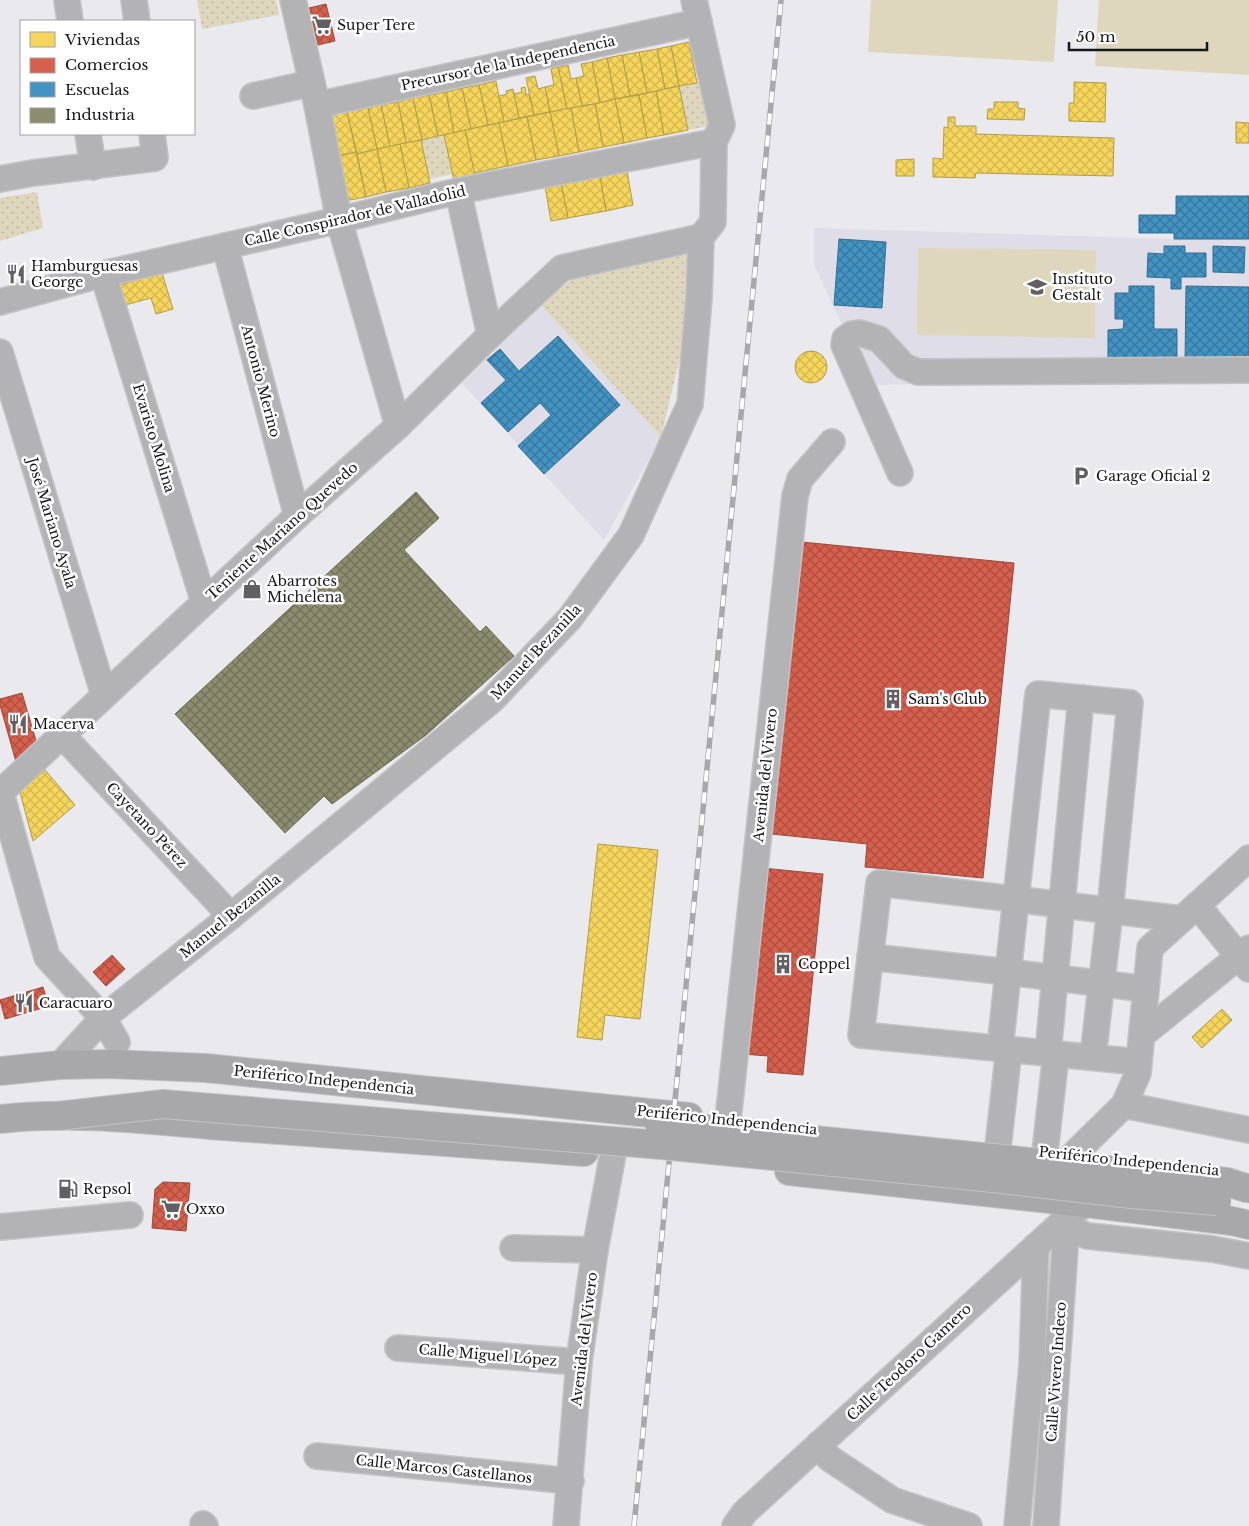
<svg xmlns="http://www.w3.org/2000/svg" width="1249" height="1526" viewBox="0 0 1249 1526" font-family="'Libre Baskerville',serif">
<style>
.built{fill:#dedde8}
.green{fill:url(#green-dots)}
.pitch{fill:#ded7be}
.homes{fill:url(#homes-cross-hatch);stroke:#b39c48}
.shops{fill:url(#shops-cross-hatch);stroke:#9c4a3d}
.schools{fill:url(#schools-cross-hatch);stroke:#366e90}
.industry{fill:url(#industry-cross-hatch);stroke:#696954}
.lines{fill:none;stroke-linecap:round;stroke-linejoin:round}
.minor-casing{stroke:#c4c4c7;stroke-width:28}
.highway-casing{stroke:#c4c4c7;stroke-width:30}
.minor{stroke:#b3b3b6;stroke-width:25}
.highway{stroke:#a8a8aa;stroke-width:28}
.rail-casing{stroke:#a8a8ac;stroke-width:5.5}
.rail{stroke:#fff;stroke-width:4;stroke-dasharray:11;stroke-linecap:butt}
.highway-bridge-casing{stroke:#c4c4c7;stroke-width:30;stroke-linecap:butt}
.highway-bridge{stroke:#a8a8aa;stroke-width:28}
.labels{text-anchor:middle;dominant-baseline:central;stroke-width:5;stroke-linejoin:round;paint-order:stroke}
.poi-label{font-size:14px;fill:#161619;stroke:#fff;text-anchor:start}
.street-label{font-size:14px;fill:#161619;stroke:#fff}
</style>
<defs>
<pattern id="green-dots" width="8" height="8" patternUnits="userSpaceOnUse" patternTransform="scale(1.25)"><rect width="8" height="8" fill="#ded7be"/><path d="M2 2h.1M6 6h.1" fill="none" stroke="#beb8a3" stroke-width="1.8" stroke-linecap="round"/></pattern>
<pattern id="homes-cross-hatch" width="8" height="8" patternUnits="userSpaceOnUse" patternTransform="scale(1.25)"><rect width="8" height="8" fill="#f6d55c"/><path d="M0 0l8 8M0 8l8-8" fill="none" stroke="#d2b64f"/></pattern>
<pattern id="shops-cross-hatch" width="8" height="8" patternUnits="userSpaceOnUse" patternTransform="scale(1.25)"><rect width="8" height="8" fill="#d6604d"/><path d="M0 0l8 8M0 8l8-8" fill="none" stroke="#ad4e3f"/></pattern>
<pattern id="schools-cross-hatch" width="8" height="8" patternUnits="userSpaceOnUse" patternTransform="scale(1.25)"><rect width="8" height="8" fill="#4393c3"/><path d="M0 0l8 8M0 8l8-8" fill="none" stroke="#37779e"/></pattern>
<pattern id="industry-cross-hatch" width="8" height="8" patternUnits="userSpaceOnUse" patternTransform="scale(1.25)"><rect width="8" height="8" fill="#8c8c6e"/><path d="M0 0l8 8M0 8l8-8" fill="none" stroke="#71715a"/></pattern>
</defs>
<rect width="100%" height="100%" fill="#e9e9ee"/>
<!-- built -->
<g class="built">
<polygon points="814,228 1174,239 1249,239 1249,376 873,385 835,310 814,264"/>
<polygon points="541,305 661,437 604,540 461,382"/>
</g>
<!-- green -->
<g class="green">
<polygon points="197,0 276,0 279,15 202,29"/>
<polygon points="705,81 714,125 688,130 679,86"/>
<polygon points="444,135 453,174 429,179 421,140"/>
<polygon points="37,192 43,228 0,241 0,198"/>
<polygon points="688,252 692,256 688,323 661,437 541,305 578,274"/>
</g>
<!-- pitch -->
<g class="pitch">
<polygon points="871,0 1058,0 1054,62 868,52"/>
<polygon points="1099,0 1249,0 1249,75 1095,66"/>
<polygon points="918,248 1096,250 1095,338 917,335"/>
</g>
<!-- homes -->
<g class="homes">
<polygon points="689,42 697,83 679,86 671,46"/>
<polygon points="671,46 679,86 665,89 657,49"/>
<polygon points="657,49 665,89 647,93 639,52"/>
<polygon points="639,52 647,93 630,96 622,55"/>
<polygon points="622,55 630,96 615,99 607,58"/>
<polygon points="607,58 615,99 600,103 592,62"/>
<polygon points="592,62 600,103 582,106 576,78 584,76 581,64"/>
<polygon points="568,65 571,79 576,78 582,106 567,109 558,67"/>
<polygon points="558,67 567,109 550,112 545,87 554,85 551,69"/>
<polygon points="535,76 538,89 545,87 550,112 534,115 526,78"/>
<polygon points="496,81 504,122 488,125 479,85"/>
<polygon points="1074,82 1106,83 1105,122 1069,121 1069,103 1074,103"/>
<polygon points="479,85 488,125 471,129 462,88"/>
<polygon points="679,86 688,130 664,135 656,91"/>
<polygon points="525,87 526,95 529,94 534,115 519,118 514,94 522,92 521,88"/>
<polygon points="462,88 471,129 454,133 446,92"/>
<polygon points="513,89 519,118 504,122 499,96 507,94 506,91"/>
<polygon points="656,91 664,135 647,138 639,95"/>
<polygon points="446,92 454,133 438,136 429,95"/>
<polygon points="429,95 438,136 422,140 413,98"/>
<polygon points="639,95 647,138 624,143 615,99"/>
<polygon points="413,98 422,140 406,143 398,102"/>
<polygon points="615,99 624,143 603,147 595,104"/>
<polygon points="398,102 406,143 390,147 381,105"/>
<polygon points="994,102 1018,102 1018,108 1025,109 1024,120 987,119 988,109 994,109"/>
<polygon points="595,104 603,147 579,152 571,108"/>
<polygon points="381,105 390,147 377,149 368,108"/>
<polygon points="368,108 377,149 357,154 347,112"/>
<polygon points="571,108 579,152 559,156 550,112"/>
<polygon points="347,112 356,152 338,156 329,116"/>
<polygon points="550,112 559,156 536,160 527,117"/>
<polygon points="527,117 536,160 508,166 499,123"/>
<polygon points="948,117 955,117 955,126 976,126 976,134 1114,138 1113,176 976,173 975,178 933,177 933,158 943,159 944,127 948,128"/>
<polygon points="1236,122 1249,123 1249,143 1236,143"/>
<polygon points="499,123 508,166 474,173 465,130"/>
<polygon points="465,130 475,175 454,180 444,135"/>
<polygon points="421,140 430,183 409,188 400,144"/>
<polygon points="400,144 409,188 386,192 377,149"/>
<polygon points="377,149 386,192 366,197 357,154"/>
<polygon points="356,152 366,197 350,200 349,196 347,197 338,156"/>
<polygon points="914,159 914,176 896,176 896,160"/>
<polygon points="627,171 633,205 606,211 600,176"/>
<polygon points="600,176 606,211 568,218 561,183"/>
<polygon points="561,183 568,218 551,221 545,186"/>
<polygon points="162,273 173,309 156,314 151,298 125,305 119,285"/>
<circle cx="811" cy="367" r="16"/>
<polygon points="45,770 75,805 33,841 20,792"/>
<polygon points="598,844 658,850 640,1019 605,1015 602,1040 577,1037"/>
<polygon points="1222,1009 1232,1020 1202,1048 1192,1037"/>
</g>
<!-- shops -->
<g class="shops">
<polygon points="326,4 335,41 318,45 309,8"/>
<polygon points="802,542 1014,563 983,878 865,867 867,844 772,834"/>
<polygon points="22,693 37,744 16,762 0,705 0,699"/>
<polygon points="762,868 823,874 803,1075 767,1072 768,1056 743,1054"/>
<polygon points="112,955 125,969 106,986 93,972"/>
<polygon points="43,987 49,1006 5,1019 0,1000"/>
<polygon points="163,1182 190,1183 186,1231 152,1228 155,1189"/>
</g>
<!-- schools -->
<g class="schools">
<polygon points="1176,196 1249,196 1249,239 1174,239 1174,233 1139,233 1139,215 1176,215"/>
<polygon points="839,239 886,242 882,308 834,305"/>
<polygon points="1164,246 1185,246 1185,253 1206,253 1206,277 1181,277 1181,289 1171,289 1171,278 1147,277 1148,253 1164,254"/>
<polygon points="1213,246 1245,247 1244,273 1213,272"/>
<polygon points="1129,286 1154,286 1154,329 1177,329 1177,366 1108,367 1108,330 1123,329 1124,319 1115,319 1115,293 1129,293"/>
<polygon points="1186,286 1249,287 1249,364 1185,363"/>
<polygon points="558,336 620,405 544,474 518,446 551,415 540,403 508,432 481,403 506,380 487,360 500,349 519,371"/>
</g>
<!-- industry -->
<polygon class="industry" points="416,492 439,518 404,550 480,632 486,626 514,656 426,735 332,804 324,796 285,833 175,714"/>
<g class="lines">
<defs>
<g id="minor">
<polyline points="67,0 70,21"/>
<polyline points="134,0 137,21"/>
<polyline points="293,0 317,105 339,220 398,426"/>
<polyline points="253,96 312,83"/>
<polyline points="317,105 699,22"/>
<polyline points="88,134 93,167"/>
<polyline points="0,179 33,173 155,158 152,134"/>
<polyline points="458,191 490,335"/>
<polyline points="225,246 297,516"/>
<polyline points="103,274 204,602"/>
<polyline points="0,302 103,274 339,220 458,191 714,142"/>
<polyline points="0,352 104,695"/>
<polyline points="900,473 844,345 845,339 852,334 859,333 879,339 904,366 918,372 1249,370"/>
<polyline points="62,735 231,916"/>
<polyline points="0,790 47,957 103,1018 117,1042"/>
<polyline points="1,792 297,516 398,426 490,335 562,268 701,237"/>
<polyline points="1197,905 1249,969"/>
<polyline points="870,957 1008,972 1146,989"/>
<polyline points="1142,1035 1249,948"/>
<polyline points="1000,1048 1038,694 1130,703 1110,910 1093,1057"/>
<polyline points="1048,1053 1081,698"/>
<polyline points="1139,1062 861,1035 879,883 1182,919"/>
<polyline points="60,1065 103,1018 231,916 492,700 570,618 631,535 690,404 699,298 701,237 713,222 714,142 722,125 694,0"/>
<polyline points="1124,1105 1249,1130"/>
<polyline points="728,1120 795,496 800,479 832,442"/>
<polyline points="998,1147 1009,1049"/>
<polyline points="1045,1152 1056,1054"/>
<polyline points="1073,1155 1124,1105 1138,1073 1150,948 1249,858"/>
<polyline points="0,1227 130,1215"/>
<polyline points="1066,1228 1088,1236 1212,1249 1249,1256"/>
<polyline points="513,1248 595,1250"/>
<polyline points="398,1348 579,1362"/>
<polyline points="819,1444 829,1458 892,1500 969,1526"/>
<polyline points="317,1456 571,1481"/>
<polyline points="203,1524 205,1526"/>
<polyline points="566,1526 579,1362 595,1250 613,1154"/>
<polyline points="735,1526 745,1512 1067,1218 1086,1203"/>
<polyline points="1017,1526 1032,1366 1036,1246"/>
<polyline points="1046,1526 1067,1218"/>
</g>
<g id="highway">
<polyline points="0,1071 60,1065 110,1064 206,1068 689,1117"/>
<path d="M0 1119C69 1111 140 1119 209 1125L584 1152"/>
<polyline points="789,1171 1086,1203 1232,1221 1249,1225"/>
</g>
</defs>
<!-- minor casing -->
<use href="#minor" class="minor-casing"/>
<!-- highway casing -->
<use href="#highway" class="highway-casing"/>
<!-- minor -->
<use href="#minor" class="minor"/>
<!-- highway -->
<use href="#highway" class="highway"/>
<defs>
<polyline id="rail" points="634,1526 781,0"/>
</defs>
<!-- rail casing -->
<use href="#rail" class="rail-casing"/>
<!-- rail -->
<use href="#rail" class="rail"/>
<defs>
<g id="highway-bridge">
<polyline points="58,1116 163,1104 661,1145 984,1177 1131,1194 1217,1201"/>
<polyline points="659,1124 1227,1182 1249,1189"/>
</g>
</defs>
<!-- highway-bridge casing -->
<use href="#highway-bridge" class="highway-bridge-casing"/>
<!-- highway-bridge -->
<use href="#highway-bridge" class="highway-bridge"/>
</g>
<!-- icons -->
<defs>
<symbol id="supermarket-bare" viewBox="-9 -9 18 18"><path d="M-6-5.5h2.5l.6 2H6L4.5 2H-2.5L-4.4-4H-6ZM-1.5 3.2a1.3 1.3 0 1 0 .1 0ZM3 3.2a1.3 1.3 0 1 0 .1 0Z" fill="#606064" stroke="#fff" stroke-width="2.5" paint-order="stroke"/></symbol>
<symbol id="restaurant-bare" viewBox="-9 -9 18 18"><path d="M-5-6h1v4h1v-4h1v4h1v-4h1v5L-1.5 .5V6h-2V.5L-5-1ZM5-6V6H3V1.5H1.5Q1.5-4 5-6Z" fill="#606064" stroke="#fff" stroke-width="2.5" paint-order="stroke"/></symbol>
<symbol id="school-bare" viewBox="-9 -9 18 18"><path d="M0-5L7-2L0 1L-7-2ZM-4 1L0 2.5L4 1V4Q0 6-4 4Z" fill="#606064" stroke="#fff" stroke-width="2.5" paint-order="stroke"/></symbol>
<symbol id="parking-bare" viewBox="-9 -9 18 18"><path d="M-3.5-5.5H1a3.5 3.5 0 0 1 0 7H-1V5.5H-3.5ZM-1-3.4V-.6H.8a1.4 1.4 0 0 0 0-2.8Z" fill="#606064" stroke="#fff" stroke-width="2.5" paint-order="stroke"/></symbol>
<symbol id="shop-bare" viewBox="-9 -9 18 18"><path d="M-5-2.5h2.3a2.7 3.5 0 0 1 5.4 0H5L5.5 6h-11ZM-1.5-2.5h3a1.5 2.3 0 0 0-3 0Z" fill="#606064" stroke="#fff" stroke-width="2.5" paint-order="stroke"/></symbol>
<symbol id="building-bare" viewBox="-9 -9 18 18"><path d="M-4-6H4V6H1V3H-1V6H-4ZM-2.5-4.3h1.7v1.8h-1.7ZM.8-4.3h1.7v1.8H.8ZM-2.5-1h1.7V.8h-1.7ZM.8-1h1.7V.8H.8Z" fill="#606064" stroke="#fff" stroke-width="2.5" paint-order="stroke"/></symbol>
<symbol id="fuel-bare" viewBox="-9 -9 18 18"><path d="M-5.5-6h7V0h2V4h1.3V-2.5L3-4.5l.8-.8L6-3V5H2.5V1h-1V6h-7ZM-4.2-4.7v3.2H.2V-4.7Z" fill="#606064" stroke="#fff" stroke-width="2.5" paint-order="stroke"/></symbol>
</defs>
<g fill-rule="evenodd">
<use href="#supermarket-bare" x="308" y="11" width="28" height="28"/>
<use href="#restaurant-bare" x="2" y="260" width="28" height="28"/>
<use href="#school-bare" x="1023" y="273" width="28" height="28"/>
<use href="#parking-bare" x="1067" y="462" width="28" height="28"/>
<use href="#shop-bare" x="238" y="575" width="28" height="28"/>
<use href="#building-bare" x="879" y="685" width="28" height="28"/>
<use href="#restaurant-bare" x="4" y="710" width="28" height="28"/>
<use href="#building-bare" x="769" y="950" width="28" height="28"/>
<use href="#restaurant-bare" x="10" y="989" width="28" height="28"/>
<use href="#fuel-bare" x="54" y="1175" width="28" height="28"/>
<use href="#supermarket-bare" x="157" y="1195" width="28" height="28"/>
</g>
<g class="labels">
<!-- poi labels -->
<g class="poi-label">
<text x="337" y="25">Super Tere</text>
<text x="31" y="266">Hamburguesas<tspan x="31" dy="16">George</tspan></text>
<text x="1052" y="279">Instituto<tspan x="1052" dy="16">Gestalt</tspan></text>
<text x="1096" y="476">Garage Oficial 2</text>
<text x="267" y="581">Abarrotes<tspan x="267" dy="16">Michelena</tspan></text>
<text x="908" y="699">Sam's Club</text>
<text x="33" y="724">Macerva</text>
<text x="798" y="964">Coppel</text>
<text x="39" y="1003">Caracuaro</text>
<text x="83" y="1189">Repsol</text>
<text x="186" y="1209">Oxxo</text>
</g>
<!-- street labels -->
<g class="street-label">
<text transform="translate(508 63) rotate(-12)">Precursor de la Independencia</text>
<text transform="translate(355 216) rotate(-13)">Calle Conspirador de Valladolid</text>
<text transform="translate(261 381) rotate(75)">Antonio Merino</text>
<text transform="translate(154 438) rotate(73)">Evaristo Molina</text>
<text transform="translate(52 523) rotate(73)">José Mariano Ayala</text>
<text transform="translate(282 531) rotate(-42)">Teniente Mariano Quevedo</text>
<text transform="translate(536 652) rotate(-47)">Manuel Bezanilla</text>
<text transform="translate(765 775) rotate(-84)">Avenida del Vivero</text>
<text transform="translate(147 825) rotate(47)">Cayetano Pérez</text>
<text transform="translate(230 916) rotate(-39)">Manuel Bezanilla</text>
<text transform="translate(324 1080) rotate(6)">Periférico Independencia</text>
<text transform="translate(727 1120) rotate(6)">Periférico Independencia</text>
<text transform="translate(1129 1161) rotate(6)">Periférico Independencia</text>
<text transform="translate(584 1339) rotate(-83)">Avenida del Vivero</text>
<text transform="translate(488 1355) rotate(5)">Calle Miguel López</text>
<text transform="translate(909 1362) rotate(-43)">Calle Teodoro Gamero</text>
<text transform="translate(1056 1372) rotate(-86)">Calle Vivero Indeco</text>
<text transform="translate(444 1469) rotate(6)">Calle Marcos Castellanos</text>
</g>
</g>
<!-- legend -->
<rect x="20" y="20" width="175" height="115" fill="#ffffff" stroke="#a2a2a3"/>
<rect x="30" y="32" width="25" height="15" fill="#f6d55c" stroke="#a2a2a3"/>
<text x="65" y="45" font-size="15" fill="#161619">Viviendas</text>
<rect x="30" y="58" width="25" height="15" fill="#d6604d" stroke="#a2a2a3"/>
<text x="65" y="70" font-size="15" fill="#161619">Comercios</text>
<rect x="30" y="82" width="25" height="15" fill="#4393c3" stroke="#a2a2a3"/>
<text x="65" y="95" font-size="15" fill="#161619">Escuelas</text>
<rect x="30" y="108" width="25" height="15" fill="#8c8c6e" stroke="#a2a2a3"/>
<text x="65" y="120" font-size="15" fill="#161619">Industria</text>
<!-- scale -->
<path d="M1069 42v8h138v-8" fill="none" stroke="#161619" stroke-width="2.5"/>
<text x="1076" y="42" font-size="15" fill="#161619" stroke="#ffffff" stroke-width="4" paint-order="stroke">50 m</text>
</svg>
